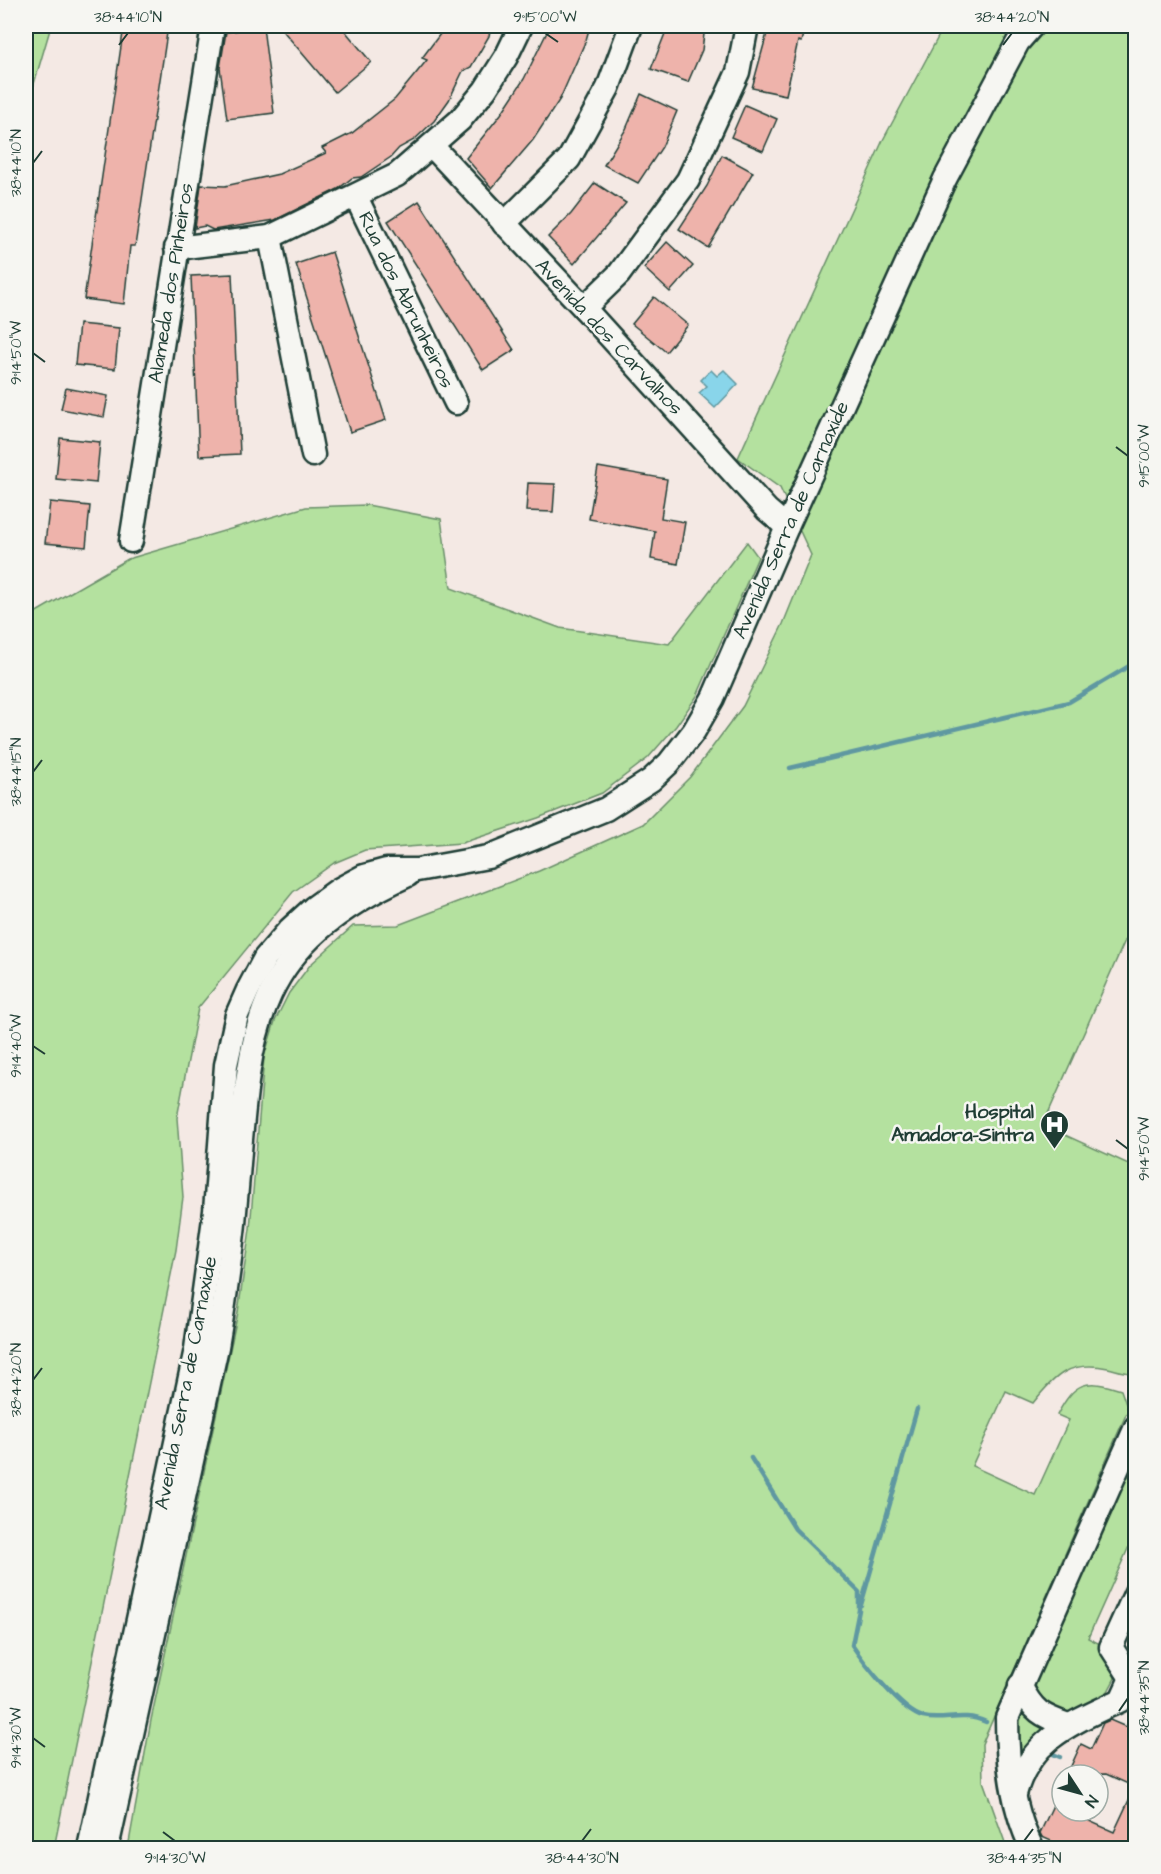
<svg xmlns="http://www.w3.org/2000/svg" width="1161" height="1874" viewBox="0 0 1161 1874" font-family="'Architects Daughter',sans-serif">
<style>
.green{fill:#b4e19f;stroke:#6a8f6a;stroke-width:1.5}
.water{fill:#89d5ea;stroke:#5f98a1;stroke-width:1.5}
.lines{fill:none;stroke-linecap:round;stroke-linejoin:round}
.stream{stroke:#5f98a1;stroke-width:4.5}
.building{fill:#eeb3ab;stroke:#1f3d34;stroke-width:1.5}
.minor-casing{stroke:#1f3d34;stroke-width:27}
.minor{stroke:#f6f6f2;stroke-width:22}
.ticks{fill:none;stroke:#1f3d34;stroke-width:2}
.labels{text-anchor:middle;dominant-baseline:central;stroke-width:5;stroke-linejoin:round;paint-order:stroke}
.street-label{font-size:20px;fill:#1f3d34;stroke:#f6f6f2}
.poi-label{font-size:20px;font-weight:bold;fill:#1f3d34;stroke:#f6f6f2;text-anchor:end}
.neatline{fill:none;stroke:#1f3d34;stroke-width:2}
.ticks-label{font-size:15px;text-anchor:middle;fill:#1f3d34}
</style>
<rect width="100%" height="100%" fill="#f4e9e4"/>
<filter id="ink" filterUnits="userSpaceOnUse"><feTurbulence type="fractalNoise" baseFrequency=".0167" numOctaves="2"/><feDisplacementMap in="SourceGraphic" scale="12" xChannelSelector="R" yChannelSelector="G"/><feConvolveMatrix kernelMatrix="1 2 1 2 8 2 1 2 1" color-interpolation-filters="sRGB"/></filter>
<g filter="url(#ink)">
<!-- green -->
<g class="green">
<polygon points="26,26 51,26 26,111"/>
<path d="M944 26H1135V918L1043 1125 1135 1167V1373C1127 1374 1117 1370 1108 1368 1070 1360 1055 1375 1033 1403L1006 1391 972 1466 1035 1495 1069 1420 1057 1415C1075 1382 1085 1378 1121 1390L1128 1410 982 1744 983 1781 1007 1848H128L151 1720 238 1312 250 1229 264 1057 275 1021 289 993 310 965 353 926 398 925 539 871 643 824 690 777 743 706 783 624 811 555 780 488 738 458 883 140Z"/>
<polygon points="367,505 441,519 451,588 560,628 669,644 747,542 758,557 697,696 676,726 648,758 602,793 538,818 462,843 365,850 334,863 293,892 198,1008 177,1118 183,1197 176,1250 54,1848 26,1848 26,618 128,559 306,507"/>
<path d="M1135 1447V1533L1088 1638 1102 1645 1115 1678 1105 1697 1061 1716C1041 1704 1035 1693 1033 1671Z"/>
<polygon points="1019,1700 1052,1726 1027,1746 1015,1763"/>
</g>
<!-- water -->
<polygon class="water" points="711,370 717,376 724,370 738,384 715,408 699,393 707,386 701,380"/>
<g class="lines">
<!-- stream -->
<g class="stream">
<polyline points="790,768 1069,702 1136,662"/>
<path d="M751 1458 795 1529 859 1592V1610L852 1645C864 1663 902 1712 923 1717 944 1722 963 1711 986 1722"/>
<polyline points="861,1605 917,1409"/>
<polyline points="1046,1751 1060,1757"/>
</g>
</g>
<!-- building -->
<g class="building">
<polygon points="124,26 168,26 135,246 130,246 124,304 84,299"/>
<polygon points="279,26 341,26 371,62 335,92"/>
<polygon points="446,26 491,26 489,36 471,67 463,71 449,100 434,121 414,140 399,148 391,157 361,177 352,178 338,189 275,220 213,230 205,226 195,228 201,185 225,186 279,174 326,153 322,148 352,133 395,99 427,60 422,58"/>
<polygon points="550,26 590,26 586,40 560,99 533,140 492,188 466,158 501,114 524,79"/>
<polygon points="668,26 705,26 702,50 688,82 651,69"/>
<polygon points="769,26 805,26 801,42 798,41 786,95 752,88"/>
<polygon points="263,27 274,113 227,119 220,68 226,32"/>
<polygon points="641,94 677,111 662,147 638,183 604,165 626,129"/>
<polygon points="745,105 777,119 763,151 731,137"/>
<polygon points="722,155 753,172 708,248 679,229 707,186"/>
<polygon points="595,183 626,203 574,264 548,237 571,214"/>
<polygon points="419,201 514,350 483,370 388,221"/>
<polygon points="667,242 693,266 670,292 644,268"/>
<polygon points="332,252 386,420 350,432 296,264"/>
<polygon points="232,274 240,454 199,456 191,276"/>
<polygon points="654,297 688,325 666,352 632,324"/>
<polygon points="79,324 119,328 115,369 75,365"/>
<polygon points="66,388 108,396 104,417 61,409"/>
<polygon points="60,438 100,442 96,483 56,479"/>
<polygon points="598,467 667,479 661,518 685,522 678,564 651,559 655,531 589,519"/>
<polygon points="528,483 555,484 553,512 526,511"/>
<polygon points="50,502 90,506 86,547 45,543"/>
<polygon points="1136,1706 1136,1827 1131,1836 1136,1837 1136,1848 1067,1848 1042,1837 1040,1833 1062,1786 1062,1811 1094,1811 1089,1821 1114,1832 1135,1787 1106,1774 1067,1775 1081,1744 1091,1749 1103,1723 1110,1720 1126,1727"/>
</g>
<g class="lines">
<defs>
<g id="minor">
<polyline points="432,146 584,308 767,510 787,527"/>
<polyline points="356,197 456,403"/>
<polyline points="504,224 569,159 608,88 631,26"/>
<polyline points="270,237 313,455"/>
<polyline points="176,248 270,237 397,175 460,120 485,90 506,57 521,26"/>
<polyline points="584,308 619,274 688,180 738,72 747,26"/>
<polyline points="131,541 213,26"/>
<polyline points="1131,1678 1111,1647 1136,1592"/>
<path d="M1020 1685C1033 1711 1041 1716 1068 1725"/>
<path d="M1015 1794C1030 1738 1073 1723 1121 1700L1136 1667"/>
<polyline points="89,1848 196,1349 215,1211 226,1065 237,1015 248,990 265,958 290,929 313,908 338,890 364,876 386,870 417,870 488,857 606,809 651,780 669,763 694,731 713,698 787,527 945,179 1018,42 1032,26"/>
<path d="M107 1848 217 1347C227 1290 234 1234 238 1176 250 1023 255 945 408 875"/>
<path d="M1032 1848C1012 1808 1007 1763 1007 1718L1136 1427"/>
</g>
</defs>
<!-- minor casing -->
<use href="#minor" class="minor-casing"/>
<!-- minor -->
<use href="#minor" class="minor"/>
</g>
</g>
<!-- ticks -->
<path class="ticks" d="M545 33 558 42M119 45 128 33M1003 45 1012 33M33 163 42 151M33 353 45 362M1116 447 1128 456M33 772 42 760M33 1046 45 1054M1116 1140 1128 1149M33 1380 42 1368M1119 1711 1128 1698M33 1738 45 1747M163 1832 175 1841M582 1841 591 1829M1024 1841 1033 1829"/>
<!-- icons -->
<defs>
<symbol id="hospital-pin" viewBox="-11 -11 22 30"><path d="M0 17L-7.5 6A9.5 9.5 0 1 1 7.5 6Z" fill="#1f3d34" stroke="#f6f6f2"/><path d="M-5-5h3v3.5h4V-5h3V5h-3V1.5h-4V5h-3Z" fill="#fff"/></symbol>
</defs>
<g fill-rule="evenodd">
<use href="#hospital-pin" x="1038" y="1108" width="33" height="45"/>
</g>
<g class="labels">
<!-- street labels -->
<g class="street-label">
<text transform="translate(171 283) rotate(-81)">Alameda dos Pinheiros</text>
<text transform="translate(406 300) rotate(64)">Rua dos Abrunheiros</text>
<text transform="translate(609 337) rotate(47)">Avenida dos Carvalhos</text>
<text transform="translate(791 520) rotate(-66)">Avenida Serra de Carnaxide</text>
<text transform="translate(186 1383) rotate(-79)">Avenida Serra de Carnaxide</text>
</g>
<!-- poi labels -->
<g class="poi-label">
<text x="1034" y="1112">Hospital<tspan x="1034" dy="23">Amadora-Sintra</tspan></text>
</g>
</g>
<!-- margin -->
<rect width="1161" height="1874" fill="none" stroke="#f6f6f2" stroke-width="66"/>
<!-- north arrow -->
<g transform="translate(1080 1793) rotate(126)"><circle r="28" fill="#f6f6f2" stroke="#a0aca6" stroke-width="1.5"/>
<path d="M0-4.5L10 22L0 15L-10 22Z" fill="#1f3d34"/>
<text y="-9" font-size="16" font-weight="bold" text-anchor="middle" fill="#1f3d34">N</text>
</g>
<rect x="33" y="33" width="1095" height="1808" class="neatline"/>
<g class="ticks-label">
<text x="128" y="22">38°44'10"N</text>
<text x="545" y="22">9°15'00"W</text>
<text x="1012" y="22">38°44'20"N</text>
<text transform="translate(16 163) rotate(-90)" y="5">38°44'10"N</text>
<text transform="translate(16 353) rotate(-90)" y="5">9°14'50"W</text>
<text transform="translate(1144 456) rotate(-90)" y="5">9°15'00"W</text>
<text transform="translate(16 772) rotate(-90)" y="5">38°44'15"N</text>
<text transform="translate(16 1046) rotate(-90)" y="5">9°14'40"W</text>
<text transform="translate(1144 1149) rotate(-90)" y="5">9°14'50"W</text>
<text transform="translate(16 1380) rotate(-90)" y="5">38°44'20"N</text>
<text transform="translate(1144 1698) rotate(-90)" y="5">38°44'35"N</text>
<text transform="translate(16 1738) rotate(-90)" y="5">9°14'30"W</text>
<text x="175" y="1863">9°14'30"W</text>
<text x="582" y="1863">38°44'30"N</text>
<text x="1024" y="1863">38°44'35"N</text>
</g>
</svg>
